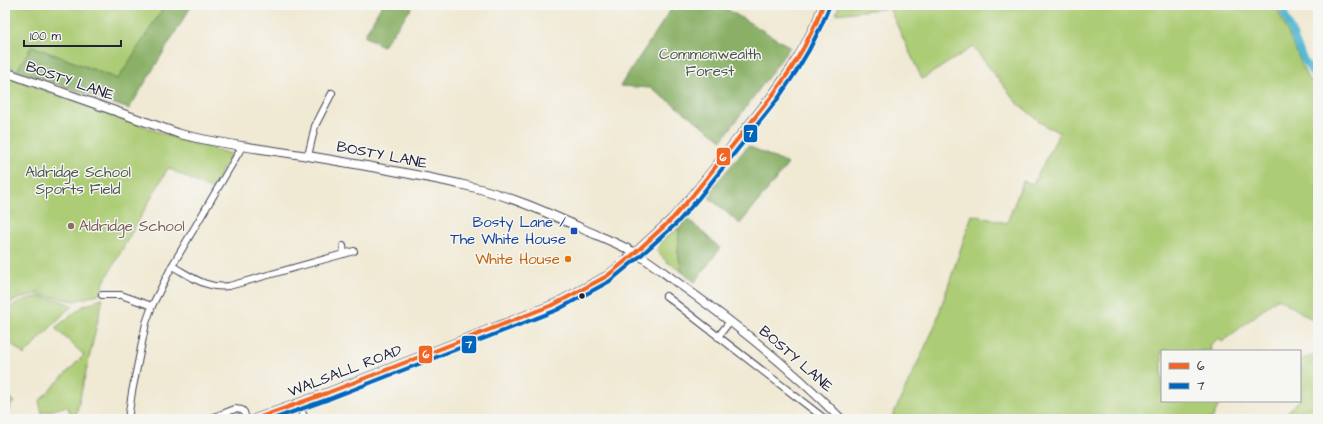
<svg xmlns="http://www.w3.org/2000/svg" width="1323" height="424" viewBox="0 0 1323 424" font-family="'Architects Daughter',sans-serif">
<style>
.green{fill:#accc74;stroke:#677758}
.forest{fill:#89b066;stroke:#566950}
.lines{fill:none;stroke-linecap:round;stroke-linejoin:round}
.canal{stroke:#54b9d2;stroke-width:7}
.minor-casing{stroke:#414052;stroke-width:8}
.secondary-casing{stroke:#414052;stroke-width:10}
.primary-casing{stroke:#414052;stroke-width:10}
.minor{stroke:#fff;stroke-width:6}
.secondary{stroke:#fff;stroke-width:8}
.primary{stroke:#fff;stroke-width:9}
.bus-1-casing{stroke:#f6f6f2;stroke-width:7}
.bus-2-casing{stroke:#f6f6f2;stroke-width:7}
.bus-1{stroke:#f26522;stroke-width:4}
.bus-2{stroke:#0065bd;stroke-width:4}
.education-dot{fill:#8d6e63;stroke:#f6f6f2;stroke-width:1.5}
.transit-dot{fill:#1a4fb4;stroke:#f6f6f2;stroke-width:1.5}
.food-dot{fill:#e8710a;stroke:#f6f6f2;stroke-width:1.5}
.bus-dot{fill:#22223b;stroke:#f6f6f2;stroke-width:1.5}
.labels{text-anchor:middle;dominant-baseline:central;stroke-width:3;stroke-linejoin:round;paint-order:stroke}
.park-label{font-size:15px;fill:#4b554c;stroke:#f6f6f2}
.street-label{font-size:15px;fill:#22223b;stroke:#f6f6f2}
.transit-label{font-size:15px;fill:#164399;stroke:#f6f6f2;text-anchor:end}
.education-label{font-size:15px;fill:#785e54;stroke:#f6f6f2;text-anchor:start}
.food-label{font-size:15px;fill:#c56008;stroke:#f6f6f2;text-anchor:end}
.line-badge{stroke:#f6f6f2;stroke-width:1.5}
.badge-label{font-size:11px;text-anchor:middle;font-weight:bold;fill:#fff}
</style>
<rect width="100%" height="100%" fill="#f6f6f2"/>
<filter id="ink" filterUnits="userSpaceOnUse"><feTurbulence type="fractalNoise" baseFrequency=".025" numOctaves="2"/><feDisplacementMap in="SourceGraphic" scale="8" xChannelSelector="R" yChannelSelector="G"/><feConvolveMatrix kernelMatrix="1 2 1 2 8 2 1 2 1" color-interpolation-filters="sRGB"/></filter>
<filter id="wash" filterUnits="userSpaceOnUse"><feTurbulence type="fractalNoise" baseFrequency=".012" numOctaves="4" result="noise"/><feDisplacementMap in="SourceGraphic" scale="16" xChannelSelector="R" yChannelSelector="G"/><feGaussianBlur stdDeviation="0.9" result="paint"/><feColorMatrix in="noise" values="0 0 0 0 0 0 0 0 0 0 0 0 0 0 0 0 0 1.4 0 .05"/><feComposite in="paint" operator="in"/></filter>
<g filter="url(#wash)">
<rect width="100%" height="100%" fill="#f0e9d3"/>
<!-- green -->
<g class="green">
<polygon points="5,5 168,5 122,81 32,46 17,70 5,65"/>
<polygon points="839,5 1276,5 1307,77 1318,89 1318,338 1315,321 1278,298 1222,342 1219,338 1210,345 1211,351 1162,351 1162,401 1217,401 1220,402 1212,419 891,419 934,328 972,215 1007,223 1023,181 1033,184 1060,132 1047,127 1017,103 973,47 922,79 889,8 836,14"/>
<polygon points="5,76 181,140 231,154 212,190 168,168 104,282 101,293 92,296 75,301 35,294 16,300 9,304 5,300"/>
<path d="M680 227 678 252 682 272 666 261 657 252C657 241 671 233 680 227Z"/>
<path d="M37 297C49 298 61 300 73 306L67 310 24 355 5 338V313C14 303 24 299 37 297Z"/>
<polygon points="100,298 103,298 75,419 73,419 67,406 42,413 39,401 84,355 55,328 83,306 92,303"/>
<polygon points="1318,354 1318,419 1281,419 1298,401 1300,401 1300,399 1302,396 1300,384 1300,360"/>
<polygon points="5,393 14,402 10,406 11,409 5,411"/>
</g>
<!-- forest -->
<g class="forest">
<polygon points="165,5 192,5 129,109 17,70 32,46 118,79"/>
<polygon points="382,5 414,5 383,46 364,36"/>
<polygon points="674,5 720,5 790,47 722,140 651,88 620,86"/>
<polygon points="748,146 788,164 740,224 706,195"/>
<polygon points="686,217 720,248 695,282 682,272 678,252 679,228"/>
</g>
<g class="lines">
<!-- canal -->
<polyline class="canal" points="1281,5 1302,56 1318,83"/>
</g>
</g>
<g filter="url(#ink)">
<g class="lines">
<defs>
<g id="minor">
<polyline points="308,156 315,126 332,93"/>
<polyline points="343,246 344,254"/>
<path d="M172 266C192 277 206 289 229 286L354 251"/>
<polyline points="102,295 121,295 152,306"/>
<polyline points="666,296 825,419"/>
<polyline points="718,337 730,321"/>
<polyline points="299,404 305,419"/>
<polyline points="128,419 132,392 146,323 152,306 172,266 242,147"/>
<polyline points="209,419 235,409 242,410 244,412 246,419"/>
</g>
<path id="secondary" d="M5 72 180 134C223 145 265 149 308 156 362 165 416 174 468 186 508 195 546 212 583 229 601 237 620 244 637 254 654 264 669 277 685 288 741 328 793 370 841 419"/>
<polyline id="primary" points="255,419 327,393 555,304 607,276 635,253 672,219 693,195 731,147 772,96 791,69 804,47 817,21 823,5"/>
</defs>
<!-- minor casing -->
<use href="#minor" class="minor-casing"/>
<!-- secondary casing -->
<use href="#secondary" class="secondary-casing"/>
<!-- primary casing -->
<use href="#primary" class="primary-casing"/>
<!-- minor -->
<use href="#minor" class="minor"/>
<!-- secondary -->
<use href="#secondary" class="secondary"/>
<!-- primary -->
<use href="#primary" class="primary"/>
<defs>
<polyline id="bus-1" points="255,419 327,393 555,304 607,276 635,253 672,219 693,195 772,96 791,69 804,47 817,21 823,5"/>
<polyline id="bus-2" points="273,419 329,399 557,310 610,281 639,257 677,223 698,199 777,100 796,72 809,50 822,24 829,7"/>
</defs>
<!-- bus-1 casing -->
<use href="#bus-1" class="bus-1-casing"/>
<!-- bus-2 casing -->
<use href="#bus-2" class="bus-2-casing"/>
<!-- bus-1 -->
<use href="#bus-1" class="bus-1"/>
<!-- bus-2 -->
<use href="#bus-2" class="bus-2"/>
</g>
</g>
<!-- markers -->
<circle class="education-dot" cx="71" cy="226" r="4"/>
<rect class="transit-dot" x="570" y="227" width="8" height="8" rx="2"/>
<circle class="food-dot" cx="568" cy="259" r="4"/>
<circle class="bus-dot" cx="582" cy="296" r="3.5"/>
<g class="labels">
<!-- park labels -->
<g class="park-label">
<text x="710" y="54">Commonwealth<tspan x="710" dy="17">Forest</tspan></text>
<text x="78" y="172">Aldridge School<tspan x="78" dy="17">Sports Field</tspan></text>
</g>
<!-- street labels -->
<g class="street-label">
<text transform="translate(70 81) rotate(19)">BOSTY LANE</text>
<text transform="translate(382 155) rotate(11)">BOSTY LANE</text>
<text transform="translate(796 359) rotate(41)">BOSTY LANE</text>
<text transform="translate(345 371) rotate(-21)">WALSALL ROAD</text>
</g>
<!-- transit labels -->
<g class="transit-label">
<text x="566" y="222">Bosty Lane /<tspan x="566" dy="17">The White House</tspan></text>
</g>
<!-- education labels -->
<g class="education-label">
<text x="79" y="226">Aldridge School</text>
</g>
<!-- food labels -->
<g class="food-label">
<text x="560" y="259">White House</text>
</g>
</g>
<g class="line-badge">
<rect x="743" y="124" width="15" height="19" rx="4" fill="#0065bd"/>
<rect x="716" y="147" width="15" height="19" rx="4" fill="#f26522"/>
<rect x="461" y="335" width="16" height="19" rx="4" fill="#0065bd"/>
<rect x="418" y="345" width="15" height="19" rx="4" fill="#f26522"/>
</g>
<g class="badge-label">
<text x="750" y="137">7</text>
<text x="723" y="161">6</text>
<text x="469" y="348">7</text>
<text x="426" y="358">6</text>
</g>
<!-- margin -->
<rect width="1323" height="424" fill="none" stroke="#f6f6f2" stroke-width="20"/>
<!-- legend -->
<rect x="1161" y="350" width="140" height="52" fill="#f6f6f2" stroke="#a1a1a9"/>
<rect x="1169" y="363" width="20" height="6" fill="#f26522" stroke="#a1a1a9"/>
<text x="1197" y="370" font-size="12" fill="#22223b">6</text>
<rect x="1169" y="383" width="20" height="6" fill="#0065bd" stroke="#a1a1a9"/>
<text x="1197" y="390" font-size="12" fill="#22223b">7</text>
<!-- scale -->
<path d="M24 40v6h97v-6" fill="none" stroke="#22223b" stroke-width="2"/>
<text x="30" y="40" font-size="12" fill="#22223b" stroke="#f6f6f2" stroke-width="3" paint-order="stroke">100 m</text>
</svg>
